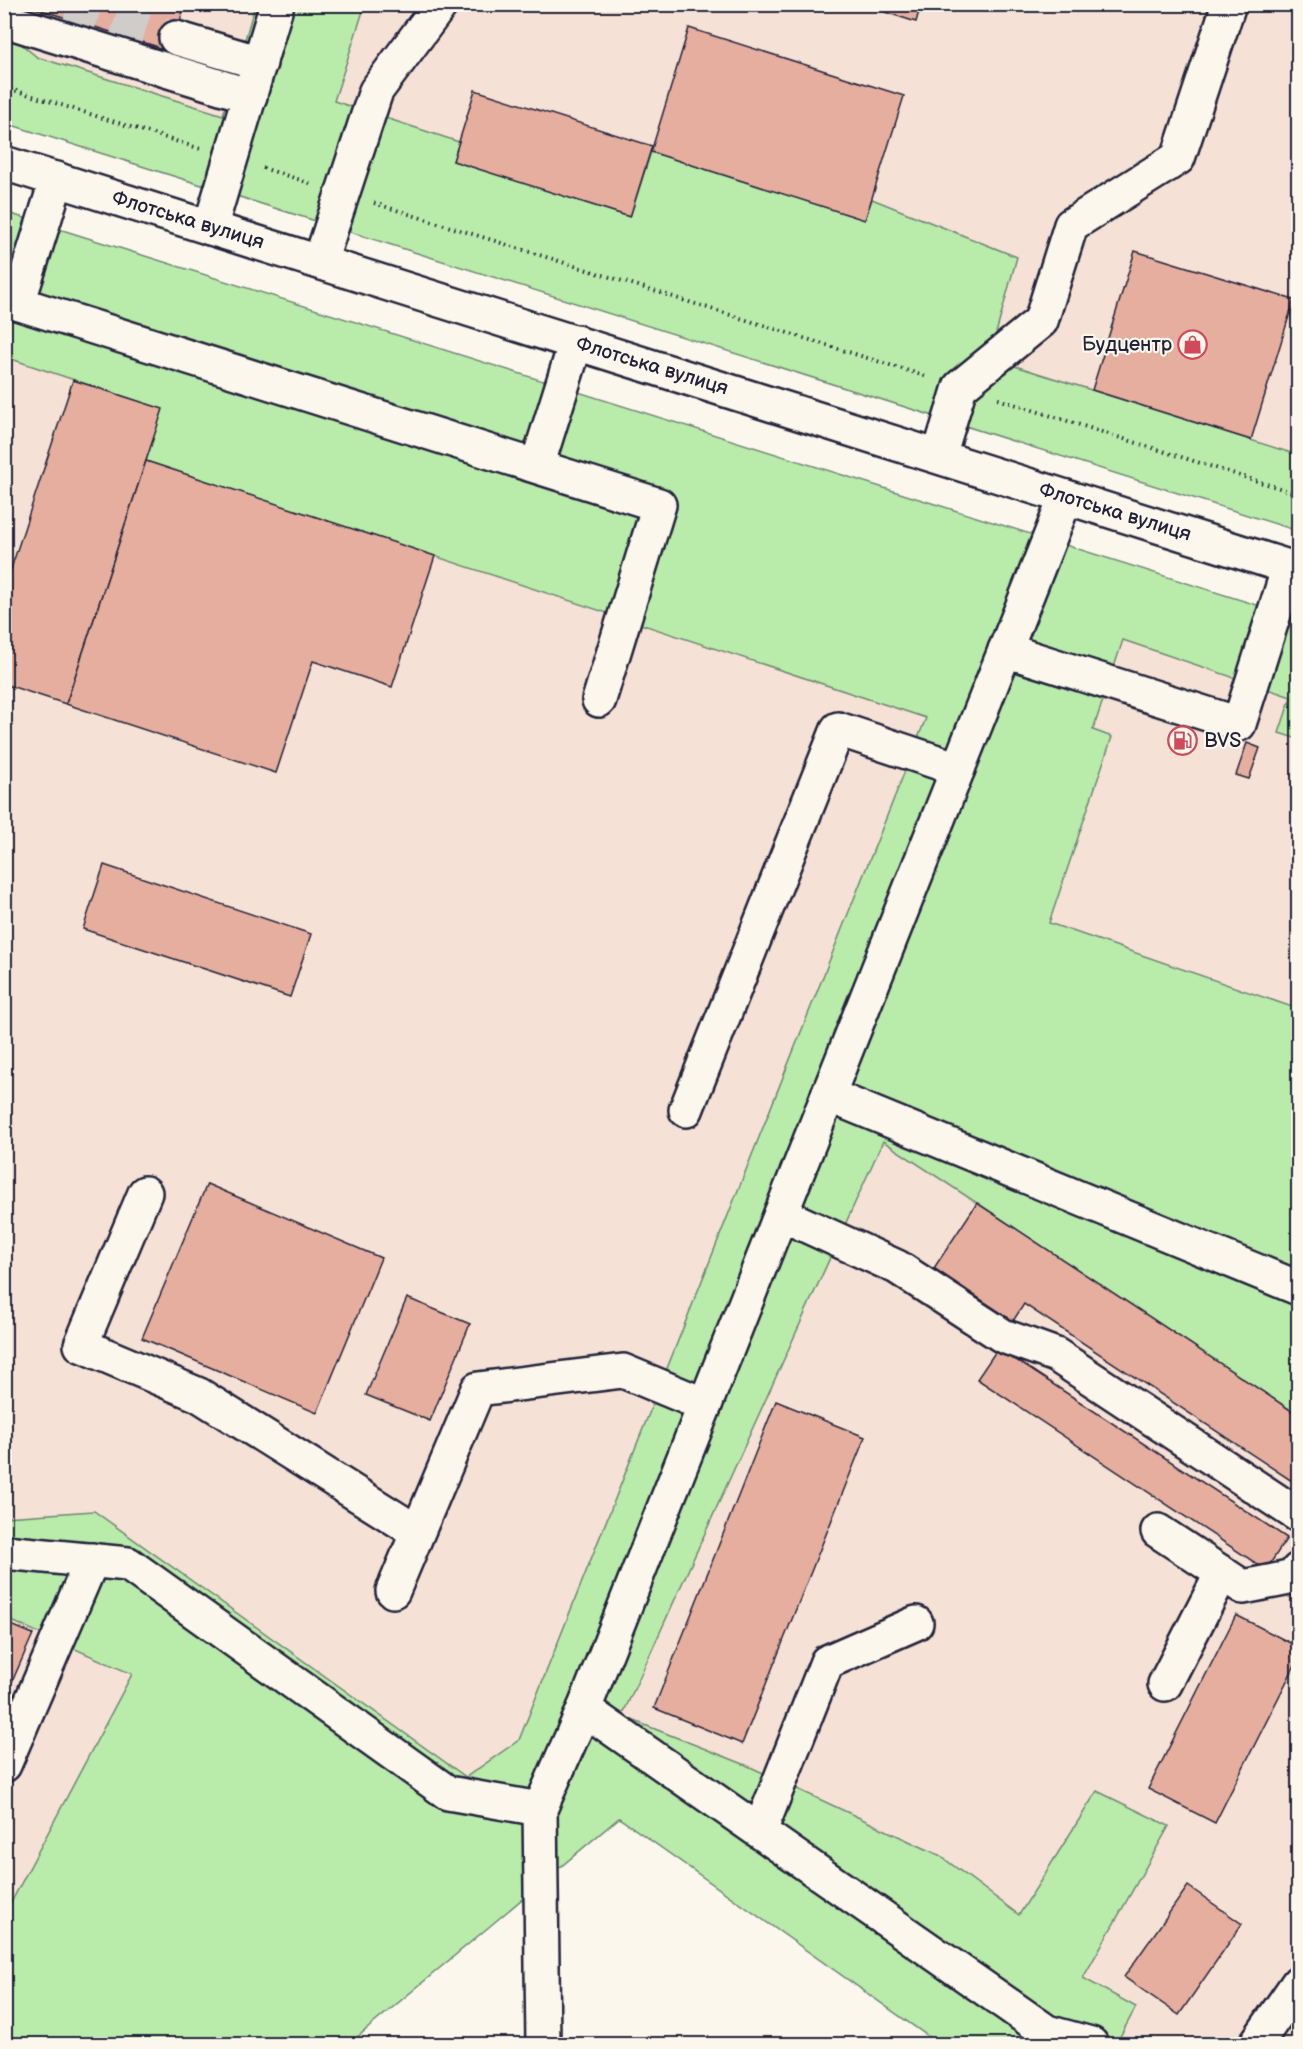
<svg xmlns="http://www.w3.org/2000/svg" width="1303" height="2049" viewBox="0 0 1303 2049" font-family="'Balsamiq Sans',sans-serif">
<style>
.built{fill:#f5e1d5}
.green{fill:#b9ebab;stroke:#6e8673;stroke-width:1.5}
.building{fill:#e6ae9e;stroke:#22223b;stroke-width:1.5}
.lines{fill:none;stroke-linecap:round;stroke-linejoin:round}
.minor-tunnel{stroke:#d0ccc9;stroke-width:33;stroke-dasharray:33 16;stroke-linecap:butt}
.minor-casing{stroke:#22223b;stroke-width:38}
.path{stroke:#22223b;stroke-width:4;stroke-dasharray:1.5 4.5;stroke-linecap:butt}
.minor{stroke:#fbf7ec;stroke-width:33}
.labels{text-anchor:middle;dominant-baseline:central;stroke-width:4.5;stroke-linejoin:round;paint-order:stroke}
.street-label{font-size:20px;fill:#22223b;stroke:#fbf7ec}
.poi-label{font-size:20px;fill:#22223b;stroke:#fbf7ec;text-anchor:end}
</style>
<rect width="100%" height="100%" fill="#fbf7ec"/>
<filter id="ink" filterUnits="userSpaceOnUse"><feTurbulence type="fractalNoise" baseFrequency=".0167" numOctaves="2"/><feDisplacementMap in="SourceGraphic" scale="12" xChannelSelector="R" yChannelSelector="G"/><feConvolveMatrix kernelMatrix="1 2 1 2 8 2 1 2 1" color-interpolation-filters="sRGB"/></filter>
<g filter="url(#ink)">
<!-- built -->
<g class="built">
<polygon points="5,5 255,5 223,115 37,57 5,30"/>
<polygon points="365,5 1298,5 1298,455 1012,365 995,337 1017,257 872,199 865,220 630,217 453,161 459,142 334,101"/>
<polygon points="5,357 163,409 146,461 926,718 519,1740 466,1777 94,1511 5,1517"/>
<polygon points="1124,640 1292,697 1280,732 1298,739 1298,1009 1049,924 1112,737 1093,731"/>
<polygon points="883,1141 1298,1415 1298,2044 1116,2044 1136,2007 1083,1978 1169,1827 1097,1791 1019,1915 939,1855 746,1765 622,1716"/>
<polygon points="5,1618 133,1674 5,1914"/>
</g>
<!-- green -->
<g class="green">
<polygon points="255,5 365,5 334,101 459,142 453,161 630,217 651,152 865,219 872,199 1017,257 995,337 1012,365 1298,455 1298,531 5,123 4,30 37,57 223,115"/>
<polygon points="5,212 1298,618 1298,739 1279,733 1291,697 1123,640 1093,730 1112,737 1049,923 1298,1009 1298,1415 883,1141 622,1716 746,1765 939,1855 1019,1915 1097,1791 1169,1826 1083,1978 1136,2007 1116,2044 939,2044 619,1818 349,2044 5,2044 5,1914 132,1674 5,1618 5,1517 94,1511 466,1777 519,1740 926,718 146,461 162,409 5,357"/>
</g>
<!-- building -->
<g class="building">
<polygon points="22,4 185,4 171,51"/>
<polygon points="860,4 921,4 916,22"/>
<polygon points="689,28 904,96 865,220 651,152"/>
<polygon points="475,90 652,146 630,217 453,161"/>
<polygon points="1135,251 1294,300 1251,440 1092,390"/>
<polygon points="73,380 163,409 66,704 4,684 4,590"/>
<polygon points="146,461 435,556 392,687 313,661 276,773 66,704"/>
<polygon points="1247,743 1260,748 1249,779 1236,775"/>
<polygon points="104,865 311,934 290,997 83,929"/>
<polygon points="207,1184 381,1258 317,1413 142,1338"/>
<polygon points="977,1203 1298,1415 1298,1485 1024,1304 1013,1321 934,1268"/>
<polygon points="407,1298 470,1324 430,1421 366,1395"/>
<polygon points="998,1348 1287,1538 1266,1570 977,1379"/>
<polygon points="776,1401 865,1437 742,1744 654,1708"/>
<polygon points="1236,1615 1298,1647 1298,1659 1215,1823 1148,1789"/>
<polygon points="4,1622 33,1634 4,1700"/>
<polygon points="1188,1886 1242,1924 1179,2015 1124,1977"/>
</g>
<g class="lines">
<!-- minor-tunnel -->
<polyline class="minor-tunnel" points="68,4 176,38"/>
<defs>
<g id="minor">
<polyline points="4,20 250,96"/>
<polyline points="176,38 260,63"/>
<polyline points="4,163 1298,570"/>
<polyline points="210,228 277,4"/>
<polyline points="320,262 376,91 441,4"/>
<polyline points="4,299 659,505 599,700"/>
<polyline points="18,303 57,179"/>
<polyline points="939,456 960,387 1041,321 1071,225 1178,158 1229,4"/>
<polyline points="537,466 576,342"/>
<polyline points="1005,650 1239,724 1289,567"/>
<polyline points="828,1095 1298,1288"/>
<polyline points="686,1110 838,729 958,769"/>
<polyline points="145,1193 81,1345 199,1395 417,1532"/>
<polyline points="781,1214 897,1267 1003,1336 1056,1355 1298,1515"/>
<polyline points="1158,1531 1243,1587 1294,1577 1298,1570"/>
<polyline points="4,1552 128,1564 448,1793 540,1809"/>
<polyline points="393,1591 478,1389 623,1371 705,1405"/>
<polyline points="1165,1684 1222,1573"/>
<polyline points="584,1709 1047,2032 1091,2044"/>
<polyline points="4,1765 92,1560"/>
<polyline points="760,1831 827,1662 916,1623"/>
<polyline points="543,2044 540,1809 584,1709 1066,497"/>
<polyline points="1256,2044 1298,1983"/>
</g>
</defs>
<!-- minor casing -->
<use href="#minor" class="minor-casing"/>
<!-- path -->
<g class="path">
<polyline points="4,87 201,149"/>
<polyline points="263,168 313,184"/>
<polyline points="374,203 928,377"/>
<polyline points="998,399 1298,494"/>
</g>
<!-- minor -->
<use href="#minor" class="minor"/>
</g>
</g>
<!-- icons -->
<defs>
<symbol id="shop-ring" viewBox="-11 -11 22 22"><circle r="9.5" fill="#fbf7ec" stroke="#d1495b" stroke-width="1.5"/><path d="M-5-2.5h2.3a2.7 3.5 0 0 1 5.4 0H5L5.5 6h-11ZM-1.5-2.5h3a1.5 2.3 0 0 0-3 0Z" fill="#d1495b"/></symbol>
<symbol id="fuel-ring" viewBox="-11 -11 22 22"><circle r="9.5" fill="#fbf7ec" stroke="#d1495b" stroke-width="1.5"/><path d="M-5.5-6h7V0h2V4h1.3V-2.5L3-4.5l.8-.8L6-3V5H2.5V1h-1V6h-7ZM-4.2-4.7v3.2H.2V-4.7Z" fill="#d1495b"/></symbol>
</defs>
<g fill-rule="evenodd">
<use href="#shop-ring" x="1176" y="328" width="33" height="33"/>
<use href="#fuel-ring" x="1166" y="724" width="33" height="33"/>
</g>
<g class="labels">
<!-- street labels -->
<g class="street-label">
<text transform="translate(188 220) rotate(17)">Флотська вулиця</text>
<text transform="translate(652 366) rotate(17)">Флотська вулиця</text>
<text transform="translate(1115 512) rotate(17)">Флотська вулиця</text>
</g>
<!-- poi labels -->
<g class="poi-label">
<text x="1172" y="345">Будцентр</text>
<text x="1204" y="741" text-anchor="start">BVS</text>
</g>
</g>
<!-- margin -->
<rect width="1303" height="2049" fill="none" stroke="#fbf7ec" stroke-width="24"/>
<rect x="12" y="12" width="1279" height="2025" fill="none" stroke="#22223b" stroke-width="2" filter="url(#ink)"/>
</svg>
